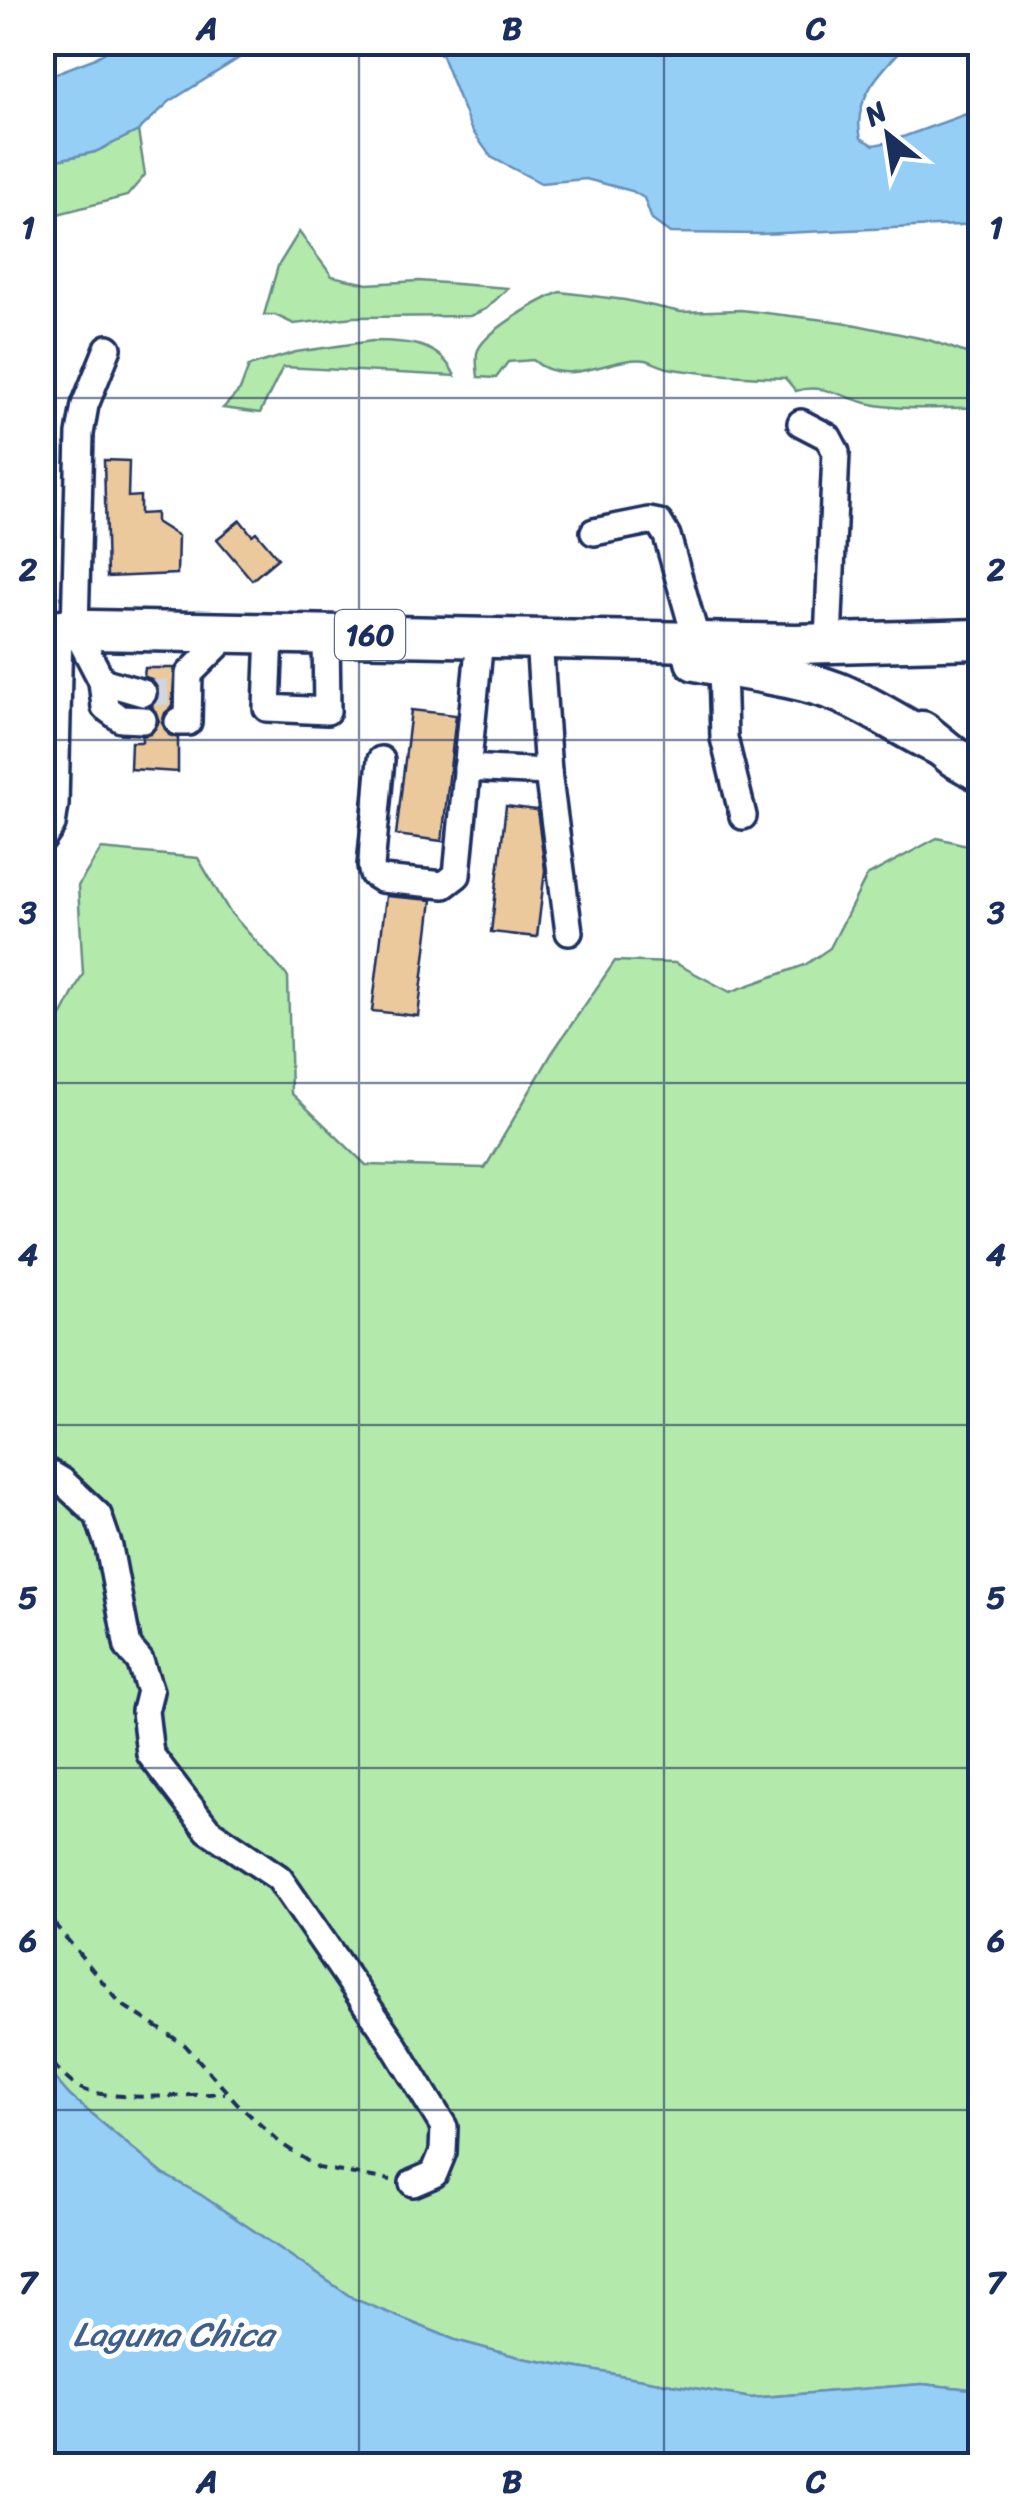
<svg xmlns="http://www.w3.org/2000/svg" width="1023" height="2508" viewBox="0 0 1023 2508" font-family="Sriracha,sans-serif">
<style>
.green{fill:#b3e9ab;stroke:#678c84;stroke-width:2.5}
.water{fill:#96cff5;stroke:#658fb9;stroke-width:2.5}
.building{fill:#ebc99c;stroke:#1b2f5e;stroke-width:2.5}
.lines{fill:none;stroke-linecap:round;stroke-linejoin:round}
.minor-tunnel{stroke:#d1d5df;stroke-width:25;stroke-dasharray:25 12;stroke-linecap:butt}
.minor-casing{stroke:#1b2f5e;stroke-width:32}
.highway-casing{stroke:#1b2f5e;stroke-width:45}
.path{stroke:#1b2f5e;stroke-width:4;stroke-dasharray:10 8;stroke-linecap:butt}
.minor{stroke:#fff;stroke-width:25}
.highway{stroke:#fff;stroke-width:38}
.grid{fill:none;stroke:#1b2f5e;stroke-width:2.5;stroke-opacity:0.55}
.labels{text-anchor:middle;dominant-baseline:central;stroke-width:10;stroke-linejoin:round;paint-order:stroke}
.shield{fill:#fff;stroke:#5f6d8e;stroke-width:2.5}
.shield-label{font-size:30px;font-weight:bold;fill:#1b2f5e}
.water-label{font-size:35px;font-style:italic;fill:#405f8b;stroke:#fff}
.neatline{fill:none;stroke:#1b2f5e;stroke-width:4}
.grid-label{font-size:32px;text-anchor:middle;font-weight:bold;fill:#1b2f5e}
</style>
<rect width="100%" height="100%" fill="#fff"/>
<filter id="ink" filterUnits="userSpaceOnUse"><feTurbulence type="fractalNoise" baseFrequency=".01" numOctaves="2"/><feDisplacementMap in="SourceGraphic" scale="20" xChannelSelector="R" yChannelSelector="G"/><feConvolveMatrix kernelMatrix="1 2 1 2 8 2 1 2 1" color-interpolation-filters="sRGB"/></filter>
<g filter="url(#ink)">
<!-- green -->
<g class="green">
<polygon points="138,131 145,175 127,196 43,218 43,163 95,152"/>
<polygon points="299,232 332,276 367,284 419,281 508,288 486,309 470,316 354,317 294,324 275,315 264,315 278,266"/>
<path d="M560 292 625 300 681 312 741 310 842 322 929 340 980 358V408C947 407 903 411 871 404 846 399 822 382 796 391L785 378C746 376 707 375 668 368 660 366 653 362 646 360 612 355 567 390 533 360L508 362 496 378 478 377C477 369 476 360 477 353 482 332 541 300 560 292Z"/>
<path d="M372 341C405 341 440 342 455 376L283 367 260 413 223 408 240 390 249 366 296 352Z"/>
<polygon points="937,838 980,848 980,2390 922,2384 751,2398 522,2358 455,2340 354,2299 201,2195 163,2174 70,2096 43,2065 42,1033 55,1028 83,974 78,886 101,849 198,858 229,911 288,977 291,1093 366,1165 485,1168 552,1053 615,961 675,963 730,992 805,965 830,948 867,876"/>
</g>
<!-- water -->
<g class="water">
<polygon points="122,43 263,43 169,102 138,131 95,152 43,163 43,78 93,59"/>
<path d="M431 43H908C883 68 851 100 861 138L874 145 889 142 980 109V224L761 234 670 233 652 220 644 198 632 191 586 179 541 183 491 157 471 129 442 56Z"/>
<polygon points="43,2065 70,2096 163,2174 201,2195 354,2299 455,2340 522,2358 751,2398 922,2384 980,2390 980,2465 43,2465"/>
</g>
<!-- building -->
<g class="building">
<polygon points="104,460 129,461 128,497 140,496 140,514 156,513 156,522 178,536 177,574 107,577"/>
<polygon points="240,520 252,535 256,532 278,558 252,580 217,539"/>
<polygon points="145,668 175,668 172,707 165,713 162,723 169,735 178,738 178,772 130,769 131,742 142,742 142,736 151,734 159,722 152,706 158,698 158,688 154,681 144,676"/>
<polygon points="411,710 456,715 442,841 396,835"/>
<polygon points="506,806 537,810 545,870 537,937 491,932"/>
<polygon points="386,896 432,900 418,1016 372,1011"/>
</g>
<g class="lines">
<!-- minor-tunnel -->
<polyline class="minor-tunnel" points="143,693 180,692"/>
<defs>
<g id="minor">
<polyline points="108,348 85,405 80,434 75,629 102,681 105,707 121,719 143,720"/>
<polyline points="801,423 828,437 836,452 828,642"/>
<polyline points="594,532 649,521 659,523 667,536 697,642"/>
<polyline points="270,634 267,708 327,711 326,635"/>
<polyline points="539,639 548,772 569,932"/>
<polyline points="722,667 724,738 743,816"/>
<polyline points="102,681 143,693"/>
<polyline points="178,722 188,722 189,674 230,633"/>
<polyline points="381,760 371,866 373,874 381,879 444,885 457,875 480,638"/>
<polyline points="467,768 548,772"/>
<polyline points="42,840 52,825 55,805 59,629"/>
<polyline points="42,1469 62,1481 98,1515 109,1547 128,1647 140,1661 150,1691 145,1711 150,1754 208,1830 279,1878 390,2039 444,2127 443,2152 434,2174 413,2183"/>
</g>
<g id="highway">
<polyline points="42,629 796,644 980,639"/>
<path d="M695 661C743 671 791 675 837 692 873 706 905 730 940 746"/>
<polyline points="922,731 954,757 980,772"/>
</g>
</defs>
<!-- minor casing -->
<use href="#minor" class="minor-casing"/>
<!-- highway casing -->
<use href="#highway" class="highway-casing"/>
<!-- path -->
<g class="path">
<polyline points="42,1909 121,2004 185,2045 237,2103 280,2143 318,2168 391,2180"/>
<path d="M42 2050C53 2063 66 2082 82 2089 113 2102 190 2095 225 2093"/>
</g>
<!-- minor -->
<use href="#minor" class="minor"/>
<!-- highway -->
<use href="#highway" class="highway"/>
</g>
</g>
<!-- grid -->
<path class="grid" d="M359 42V2466M664 42V2466M42 398H980M42 740H980M42 1083H980M42 1425H980M42 1768H980M42 2110H980"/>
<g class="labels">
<!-- shield labels -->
<rect class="shield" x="335" y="610" width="70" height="50" rx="8"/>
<g class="shield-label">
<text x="370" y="635">160</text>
</g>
<!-- water labels -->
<g class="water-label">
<text x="173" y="2334">Laguna Chica</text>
</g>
</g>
<!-- margin -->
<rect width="1023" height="2508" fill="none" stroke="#fff" stroke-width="110"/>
<!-- north arrow -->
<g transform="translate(888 135) rotate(330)" stroke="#ffffff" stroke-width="8" paint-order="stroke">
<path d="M0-8L18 38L0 25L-18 38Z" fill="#1b2f5e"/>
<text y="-15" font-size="28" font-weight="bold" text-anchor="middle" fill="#1b2f5e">N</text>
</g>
<rect x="55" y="55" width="913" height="2398" class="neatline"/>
<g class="grid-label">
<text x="207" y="39">A</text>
<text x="512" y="39">B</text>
<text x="816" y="39">C</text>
<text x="28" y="238">1</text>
<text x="996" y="238">1</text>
<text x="28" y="580">2</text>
<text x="996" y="580">2</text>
<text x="28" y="923">3</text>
<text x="996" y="923">3</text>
<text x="28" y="1265">4</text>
<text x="996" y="1265">4</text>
<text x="28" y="1608">5</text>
<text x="996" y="1608">5</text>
<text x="28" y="1951">6</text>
<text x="996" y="1951">6</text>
<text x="28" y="2293">7</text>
<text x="996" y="2293">7</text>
<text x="207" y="2492">A</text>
<text x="512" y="2492">B</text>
<text x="816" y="2492">C</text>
</g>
</svg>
